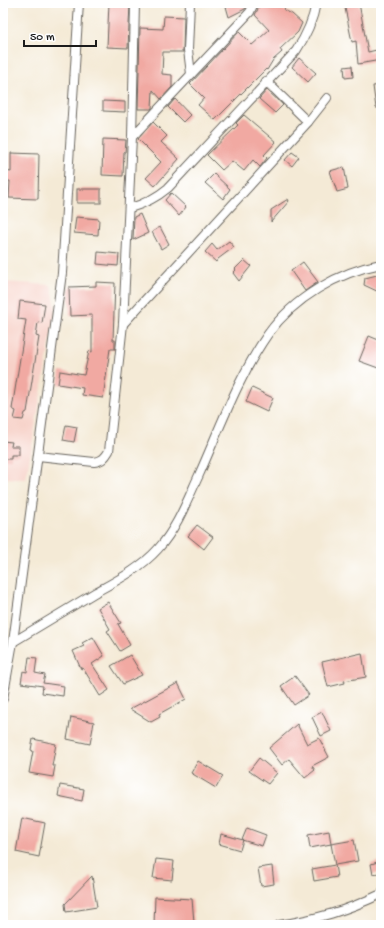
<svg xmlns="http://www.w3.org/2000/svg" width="384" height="928" viewBox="0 0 384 928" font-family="'Gochi Hand',sans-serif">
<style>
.built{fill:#f7d1c8}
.building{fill:#f1a9a2}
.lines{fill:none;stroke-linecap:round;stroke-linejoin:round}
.street-casing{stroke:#68645d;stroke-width:10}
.street{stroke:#fff;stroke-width:8}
</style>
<rect width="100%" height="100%" fill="#fff"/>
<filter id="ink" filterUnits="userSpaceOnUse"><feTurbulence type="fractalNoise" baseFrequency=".025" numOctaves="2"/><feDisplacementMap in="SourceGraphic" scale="8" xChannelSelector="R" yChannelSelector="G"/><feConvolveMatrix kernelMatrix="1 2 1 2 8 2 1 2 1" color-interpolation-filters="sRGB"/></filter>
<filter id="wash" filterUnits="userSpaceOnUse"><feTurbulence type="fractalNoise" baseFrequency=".012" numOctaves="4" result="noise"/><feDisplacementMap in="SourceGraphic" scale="16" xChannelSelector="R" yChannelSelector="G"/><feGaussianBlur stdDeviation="0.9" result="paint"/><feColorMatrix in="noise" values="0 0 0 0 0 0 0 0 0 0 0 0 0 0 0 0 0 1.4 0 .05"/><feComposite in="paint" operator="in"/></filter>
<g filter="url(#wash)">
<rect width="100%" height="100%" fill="#f4ead6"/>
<!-- built -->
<polygon class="built" points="3,282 51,285 56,308 26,479 3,478"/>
<g id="blocks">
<!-- building -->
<g class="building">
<polygon points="109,3 130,3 128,48 107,47"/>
<polygon points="225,3 248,3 245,9 229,17"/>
<polygon points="263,3 286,3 284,10 292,14 302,23 298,32 280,49 282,52 273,60 267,70 266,69 215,120 198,105 204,98 190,84 239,32 252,45 269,30 255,15 258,9"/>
<polygon points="344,3 359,3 368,52 381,49 381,60 358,64 356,41 352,42"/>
<polygon points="164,16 184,17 183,52 163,52 162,74 172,75 172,87 161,99 153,90 152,108 151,109 138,109 140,28 163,29"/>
<polygon points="299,58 316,73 308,82 292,67"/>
<polygon points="352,66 353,77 345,78 344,67"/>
<polygon points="381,85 381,108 376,108 373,86"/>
<polygon points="267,90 283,105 275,113 259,99"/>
<polygon points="175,99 190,115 183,122 168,107"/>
<polygon points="103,101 125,102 125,112 103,111"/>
<polygon points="244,115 276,142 264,155 267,158 260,167 253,160 244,171 232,161 222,170 207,155 238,125 236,123"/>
<polygon points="153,122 167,136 161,142 179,159 155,186 146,178 161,162 138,139"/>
<polygon points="103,139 126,140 125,152 124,152 123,176 102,175"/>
<polygon points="292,152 299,157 292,166 285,160"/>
<polygon points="11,153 39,154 38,199 9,198 10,181 5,181 5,171 11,172"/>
<polygon points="344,167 348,189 337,192 330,171"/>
<polygon points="214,174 230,189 223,199 205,183"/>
<rect x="77" y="189" width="24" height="14"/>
<polygon points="171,193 186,207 179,216 165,200"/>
<polygon points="288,199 289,201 271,222 271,210"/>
<polygon points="140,214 148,233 133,240 134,217"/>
<polygon points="76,217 99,219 98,235 74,233"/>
<polygon points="160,227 169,244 161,249 152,232"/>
<polygon points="229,241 234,247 218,259 216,262 205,252 212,244 217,250"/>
<polygon points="98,252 119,254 118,266 97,264"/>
<polygon points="244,260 251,266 239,281 233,273 236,270 235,269"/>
<polygon points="303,262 318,282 305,291 291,271"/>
<polygon points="381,274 381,293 364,285 365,278"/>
<polygon points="96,282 115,283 113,340 115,340 115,349 110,349 103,398 82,395 83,388 58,384 60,371 84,375 89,351 92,352 92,315 70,316 69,287 96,286"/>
<polygon points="20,301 45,304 42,323 38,322 36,336 39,337 27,412 25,413 23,420 14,419 16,411 12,409 26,320 18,319"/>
<polygon points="369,336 381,341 381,369 359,361"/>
<polygon points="252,388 273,398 267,412 246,402"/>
<polygon points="66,425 77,427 74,442 63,440"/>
<polygon points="3,441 12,442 11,446 19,446 19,455 11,455 11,459 3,459"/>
<polygon points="197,525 213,537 204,549 188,536"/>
<polygon points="108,602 121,623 118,624 130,645 120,651 107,631 110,629 98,608"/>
<polygon points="93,637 104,656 92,664 109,690 100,696 83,668 81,669 73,651 84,646 82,643"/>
<polygon points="362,653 366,677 344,681 345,683 328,687 322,662"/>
<polygon points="130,655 142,675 123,684 111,666"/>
<polygon points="29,657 37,658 35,673 45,675 43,683 64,686 63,696 42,693 43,686 21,683 23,671 27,672"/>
<polygon points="295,676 309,695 294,705 281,686"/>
<polygon points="178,683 186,699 159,714 160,717 151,722 130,709"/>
<polygon points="322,712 331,731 321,736 312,717"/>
<polygon points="71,717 94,722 90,744 67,739"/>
<polygon points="297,724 307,744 319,738 329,757 312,766 315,770 305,778 289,759 282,765 269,748"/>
<polygon points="33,739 56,744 52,766 55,766 53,777 29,773 33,751 31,750"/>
<polygon points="259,758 277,773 268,784 249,771"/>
<polygon points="198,761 223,776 216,788 191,773"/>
<polygon points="60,785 84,789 82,801 58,796"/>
<polygon points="22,818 45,823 39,857 16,852"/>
<polygon points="247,828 266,835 262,846 242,840"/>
<polygon points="329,831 331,844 310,848 308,835"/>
<polygon points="221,834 243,840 240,850 219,844"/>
<polygon points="354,840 358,861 335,865 331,844"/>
<polygon points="156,859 174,861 172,880 153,878"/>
<polygon points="381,861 381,872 373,875 371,864"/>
<polygon points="335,865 337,877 314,881 312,869"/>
<polygon points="272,866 274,884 261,886 258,868"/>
<polygon points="92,876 97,907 66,912 65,904"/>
<polygon points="155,897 192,899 194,922 180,925 154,925"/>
</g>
</g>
</g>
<g filter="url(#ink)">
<use href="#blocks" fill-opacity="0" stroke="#68645d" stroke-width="1"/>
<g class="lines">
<defs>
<g id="street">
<polyline points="190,3 188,50 191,74"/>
<polyline points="266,81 308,122"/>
<polyline points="132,137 250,12 254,3"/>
<path d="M130 208C144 204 156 198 168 188L296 51C306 36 313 21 316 3"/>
<polyline points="123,324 308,122 327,98"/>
<path d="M38 456 94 462C102 461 105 458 109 451L123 324 132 137 135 3"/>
<path d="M13 642C41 625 68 609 96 592 118 580 141 568 158 549 177 528 187 501 199 475 220 428 238 377 268 334 294 298 338 272 381 264"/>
<polyline points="3,699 13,642 62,273 79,3"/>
<path d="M279 925C317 919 346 911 381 894"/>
</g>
</defs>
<!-- street casing -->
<use href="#street" class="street-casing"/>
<!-- street -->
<use href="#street" class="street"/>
</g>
</g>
<!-- margin -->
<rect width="384" height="928" fill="none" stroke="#fff" stroke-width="16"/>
<!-- scale -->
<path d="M24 40v6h72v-6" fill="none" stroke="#1c1c1c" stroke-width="2"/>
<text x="30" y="40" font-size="12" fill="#1c1c1c" stroke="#ffffff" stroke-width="3" paint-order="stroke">50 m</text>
</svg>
